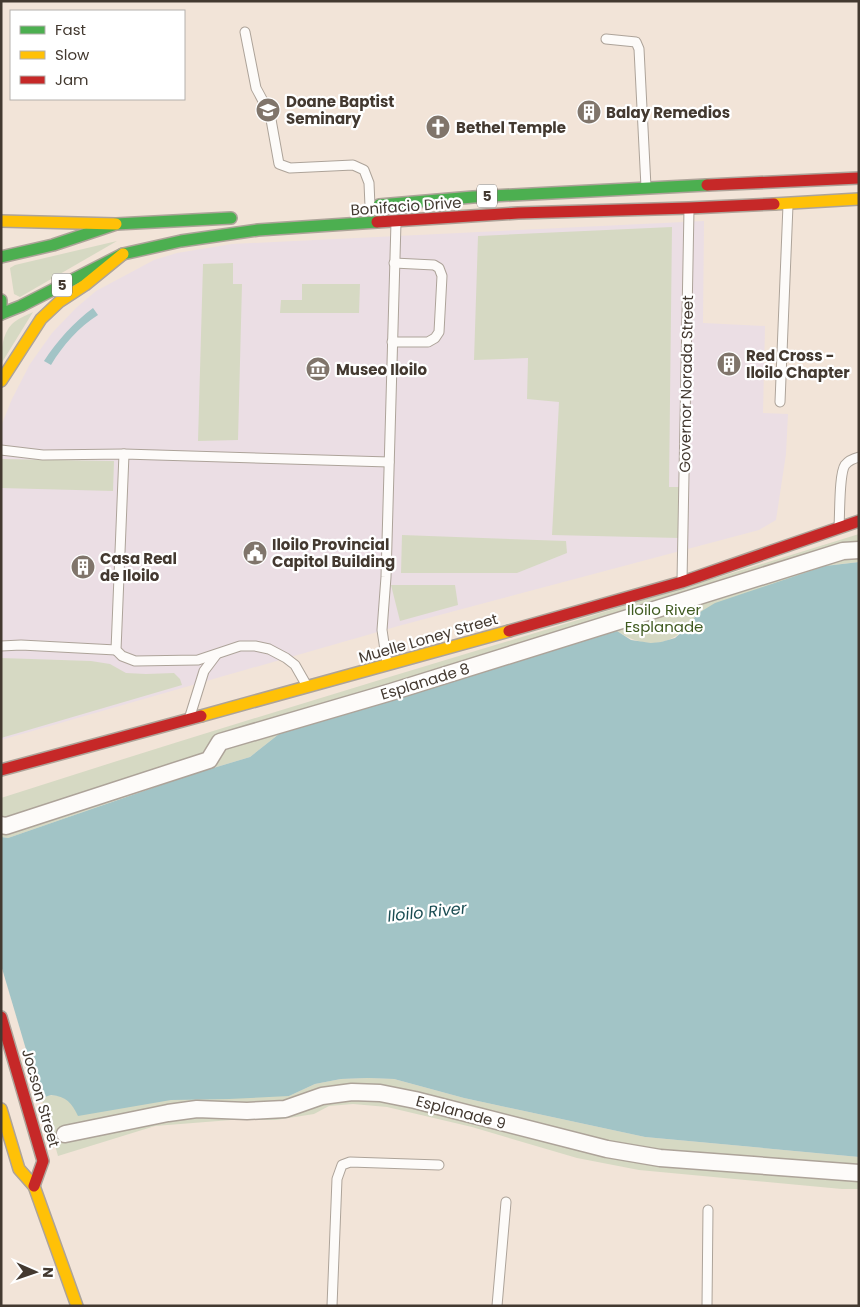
<svg xmlns="http://www.w3.org/2000/svg" width="860" height="1307" viewBox="0 0 860 1307" font-family="Poppins,sans-serif">
<style>
.commercial{fill:#ebdee4}
.green{fill:#d6d9c3}
.water{fill:#a2c4c6}
.pier{fill:#f2e4d8}
.lines{fill:none;stroke-linecap:round;stroke-linejoin:round}
.lane-casing{stroke:#ada399;stroke-width:11}
.street-casing{stroke:#ada399;stroke-width:19}
.fast-casing{stroke:#ada399;stroke-width:14}
.slow-casing{stroke:#ada399;stroke-width:14}
.jam-casing{stroke:#ada399;stroke-width:14}
.lane{stroke:#fdfbf9;stroke-width:9}
.street{stroke:#fdfbf9;stroke-width:16}
.fast{stroke:#4caf50;stroke-width:11}
.slow{stroke:#ffc107;stroke-width:11}
.jam{stroke:#c62828;stroke-width:11}
.labels{text-anchor:middle;dominant-baseline:central;stroke-width:4.5;stroke-linejoin:round;paint-order:stroke}
.shield{fill:#fff;stroke:#7b746e;stroke-width:1}
.shield-label{font-size:14px;font-weight:bold;fill:#433930}
.poi-label{font-size:15px;font-weight:bold;fill:#433930;stroke:#fff;text-anchor:start}
.street-label{font-size:15px;fill:#433930;stroke:#fff}
.park-label{font-size:15px;fill:#405b21;stroke:#fff}
.water-label{font-size:16px;font-style:italic;fill:#1b4d53;stroke:#fff}
</style>
<rect width="100%" height="100%" fill="#f2e4d8"/>
<!-- commercial -->
<polygon class="commercial" points="704,221 703,323 765,326 763,413 788,414 786,454 776,520 759,530 402,625 1,740 1,426 12,399 30,364 52,333 76,308 96,291 154,260 177,253 232,244"/>
<!-- green -->
<g class="green">
<polygon points="672,227 669,487 680,487 679,538 552,535 559,402 527,399 528,358 474,360 478,236"/>
<polygon points="117,241 20,297 14,294 10,268 15,265"/>
<polygon points="233,263 233,284 242,284 238,440 198,441 203,264"/>
<polygon points="302,284 360,284 359,313 280,313 281,300 302,300"/>
<path d="M33 312 1 364C1 351 2 334 12 324 17 319 27 315 33 312Z"/>
<polygon points="1,459 114,461 113,491 1,488"/>
<path d="M859 534V562L832 565 697 614C678 645 648 652 617 631L605 660 279 734 250 757 190 775 8 838 1 837V798C286 706 573 623 859 534Z"/>
<polygon points="402,535 566,541 567,553 517,573 401,573"/>
<polygon points="391,585 455,585 458,605 400,621"/>
<polygon points="1,658 91,661 110,664 126,673 146,674 174,673 180,679 182,685 1,738"/>
<path d="M368 1078 394 1079 464 1098 645 1137 859 1157V1189H842L639 1170 577 1158 472 1127 387 1107 353 1104 329 1106 314 1114 276 1120H231L155 1126 58 1156 41 1097C54 1094 66 1094 74 1107L89 1096H289L315 1084 341 1079Z"/>
</g>
<!-- water -->
<g class="water">
<path d="M93 308 98 315C79 327 63 345 51 365L44 361C57 341 74 322 93 308Z"/>
<path d="M859 562V1157L645 1137 464 1098 394 1079 368 1078 341 1079 315 1084 289 1096 229 1099 171 1100 78 1116C72 1103 66 1096 51 1095L1 1111V837L8 838 190 775 250 757 279 734 617 631 631 640 651 643 661 642 675 638 689 626 697 614 715 603 825 566Z"/>
</g>
<!-- pier -->
<polygon class="pier" points="1,965 41,1100 1,1114"/>
<g class="lines">
<defs>
<g id="lane">
<polyline points="245,32 256,88 270,114 279,164 290,168 353,165 364,170 369,183 370,206"/>
<polyline points="606,39 636,42 639,49 646,187"/>
<polyline points="392,342 428,342 435,338 439,332 442,276 439,268 434,265 394,263"/>
<polyline points="780,402 788,205"/>
<polyline points="1,450 43,455 124,454 389,462"/>
<polyline points="124,454 116,650 122,656 135,661 198,660 240,646 255,646 269,649 286,658 295,665 307,686"/>
<path d="M839 526C840 513 839 474 845 465 848 461 855 458 859 457"/>
<polyline points="682,581 689,209"/>
<polyline points="1,646 21,645 116,650"/>
<polyline points="387,663 382,630 386,577 396,222"/>
<polyline points="190,716 204,671 216,655"/>
<polyline points="332,1306 337,1179 342,1165 350,1162 439,1165"/>
<polyline points="497,1306 506,1202"/>
<polyline points="707,1306 708,1210"/>
</g>
<g id="street">
<polyline points="1,825 6,826 209,760 220,742 391,692 843,551 859,550"/>
<polyline points="65,1134 168,1113 197,1109 247,1111 285,1109 322,1096 352,1092 380,1093 415,1100 607,1149 660,1158 859,1173"/>
</g>
<g id="fast">
<polyline points="379,205 473,197 707,185"/>
<polyline points="1,257 53,245 116,224 231,218"/>
<polyline points="1,300 1,314"/>
<polyline points="1,314 21,306 123,254 181,241 258,230 377,222"/>
</g>
<g id="slow">
<polyline points="774,204 859,199"/>
<polyline points="1,221 116,224"/>
<polyline points="1,381 41,319 59,302 85,285 123,254"/>
<polyline points="201,716 509,631"/>
<polyline points="1,1109 19,1169 34,1186 77,1306"/>
</g>
<g id="jam">
<polyline points="707,185 859,178"/>
<polyline points="377,222 518,213 689,208 774,204"/>
<polyline points="509,631 682,582 859,521"/>
<polyline points="1,770 201,716"/>
<polyline points="1,1017 43,1161 34,1186"/>
</g>
</defs>
<!-- lane casing -->
<use href="#lane" class="lane-casing"/>
<!-- street casing -->
<use href="#street" class="street-casing"/>
<!-- fast casing -->
<use href="#fast" class="fast-casing"/>
<!-- slow casing -->
<use href="#slow" class="slow-casing"/>
<!-- jam casing -->
<use href="#jam" class="jam-casing"/>
<!-- lane -->
<use href="#lane" class="lane"/>
<!-- street -->
<use href="#street" class="street"/>
<!-- fast -->
<use href="#fast" class="fast"/>
<!-- slow -->
<use href="#slow" class="slow"/>
<!-- jam -->
<use href="#jam" class="jam"/>
</g>
<!-- icons -->
<defs>
<symbol id="university-disc" viewBox="-11 -11 22 22"><circle r="9.5" fill="#80756b" stroke="#fff"/><path d="M0-5L7-2L0 1L-7-2ZM-4 1L0 2.5L4 1V4Q0 6-4 4Z" fill="#fff"/></symbol>
<symbol id="building-disc" viewBox="-11 -11 22 22"><circle r="9.5" fill="#80756b" stroke="#fff"/><path d="M-4-6H4V6H1V3H-1V6H-4ZM-2.5-4.3h1.7v1.8h-1.7ZM.8-4.3h1.7v1.8H.8ZM-2.5-1h1.7V.8h-1.7ZM.8-1h1.7V.8H.8Z" fill="#fff"/></symbol>
<symbol id="church-disc" viewBox="-11 -11 22 22"><circle r="9.5" fill="#80756b" stroke="#fff"/><path d="M-1.2-6h2.4v3.5h3.3v2.4h-3.3V6h-2.4V-.1h-3.3v-2.4h3.3Z" fill="#fff"/></symbol>
<symbol id="museum-disc" viewBox="-11 -11 22 22"><circle r="9.5" fill="#80756b" stroke="#fff"/><path d="M0-6L6-3V-2H-6V-3ZM-5-1h2V3h-2ZM-1-1h2V3h-2ZM3-1h2V3H3ZM-6 4H6V6H-6Z" fill="#fff"/></symbol>
<symbol id="civic-disc" viewBox="-11 -11 22 22"><circle r="9.5" fill="#80756b" stroke="#fff"/><path d="M-.6-6.5H3V-4.5H.6V-3L4-1V1h2V6H-6V1h2V-1L-.6-3ZM-1.2 2.5V6h2.4V2.5Z" fill="#fff"/></symbol>
</defs>
<g fill-rule="evenodd">
<use href="#university-disc" x="254" y="96" width="28" height="28"/>
<use href="#building-disc" x="575" y="98" width="28" height="28"/>
<use href="#church-disc" x="424" y="113" width="28" height="28"/>
<use href="#building-disc" x="715" y="350" width="28" height="28"/>
<use href="#museum-disc" x="304" y="355" width="28" height="28"/>
<use href="#civic-disc" x="241" y="539" width="28" height="28"/>
<use href="#building-disc" x="69" y="553" width="28" height="28"/>
</g>
<g class="labels">
<!-- shield labels -->
<g class="shield">
<rect x="477" y="184.5" width="20" height="23" rx="4"/>
<rect x="52" y="273.5" width="20" height="23" rx="4"/>
</g>
<g class="shield-label">
<text x="487" y="196">5</text>
<text x="62" y="285">5</text>
</g>
<!-- poi labels -->
<g class="poi-label">
<text x="286" y="101">Doane Baptist<tspan x="286" dy="17">Seminary</tspan></text>
<text x="606" y="112">Balay Remedios</text>
<text x="456" y="127">Bethel Temple</text>
<text x="746" y="355">Red Cross -<tspan x="746" dy="17">Iloilo Chapter</tspan></text>
<text x="336" y="369">Museo Iloilo</text>
<text x="272" y="544">Iloilo Provincial<tspan x="272" dy="17">Capitol Building</tspan></text>
<text x="100" y="558">Casa Real<tspan x="100" dy="17">de Iloilo</tspan></text>
</g>
<!-- street labels -->
<g class="street-label">
<text transform="translate(406 206) rotate(-4)">Bonifacio Drive</text>
<text transform="translate(686 384) rotate(-89)">Governor Norada Street</text>
<text transform="translate(428 638) rotate(-16)">Muelle Loney Street</text>
<text transform="translate(425 681) rotate(-17)">Esplanade 8</text>
<text transform="translate(41 1098) rotate(74)">Jocson Street</text>
<text transform="translate(461 1112) rotate(15)">Esplanade 9</text>
</g>
<!-- park labels -->
<g class="park-label">
<text x="664" y="609">Iloilo River<tspan x="664" dy="17">Esplanade</tspan></text>
</g>
<!-- water labels -->
<g class="water-label">
<text transform="translate(427 912) rotate(-6)">Iloilo River</text>
</g>
</g>
<!-- border -->
<rect width="860" height="1307" fill="none" stroke="#433930" stroke-width="5"/>
<!-- legend -->
<rect x="10" y="10" width="175" height="90" fill="#ffffff" stroke="#b4b0ac"/>
<rect x="20" y="26" width="25" height="8" fill="#4caf50" stroke="#b4b0ac"/>
<text x="55" y="35" font-size="15" fill="#433930">Fast</text>
<rect x="20" y="51" width="25" height="8" fill="#ffc107" stroke="#b4b0ac"/>
<text x="55" y="60" font-size="15" fill="#433930">Slow</text>
<rect x="20" y="76" width="25" height="8" fill="#c62828" stroke="#b4b0ac"/>
<text x="55" y="85" font-size="15" fill="#433930">Jam</text>
<!-- north arrow -->
<g transform="translate(35 1272) rotate(92)" stroke="#ffffff" stroke-width="4" paint-order="stroke">
<path d="M0-4L9 19L0 12L-9 19Z" fill="#433930"/>
<text y="-8" font-size="14" font-weight="bold" text-anchor="middle" fill="#433930">N</text>
</g>
</svg>
